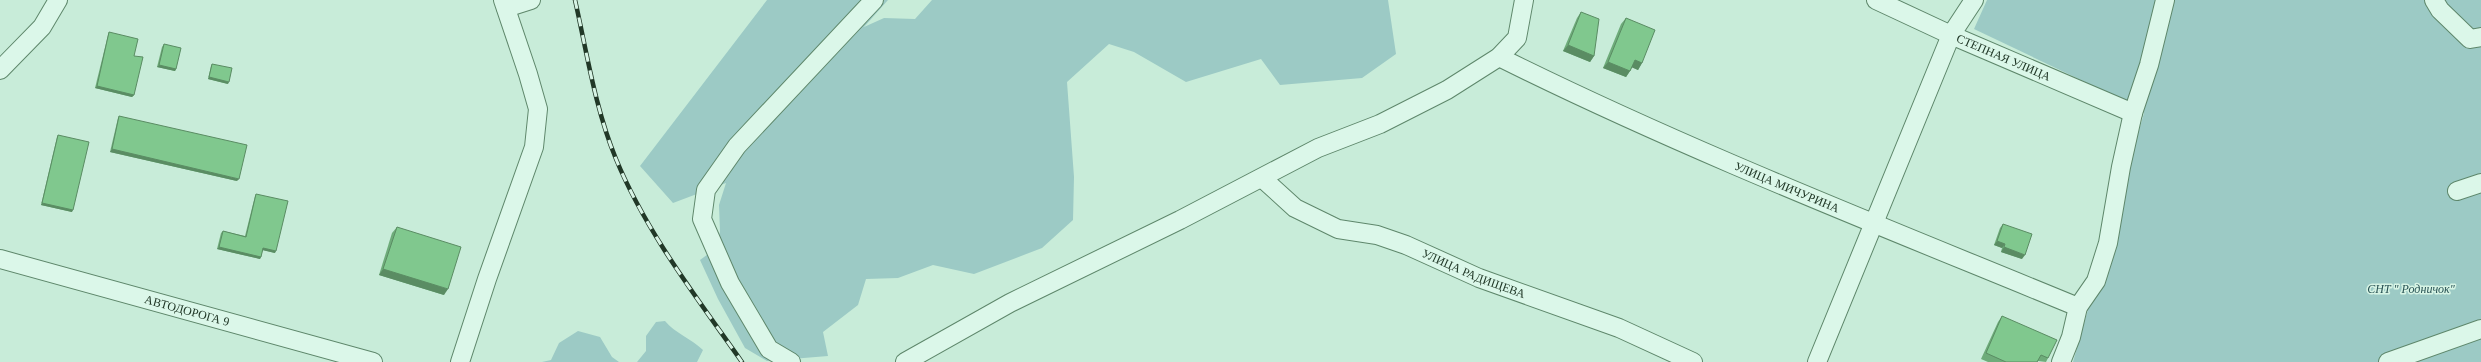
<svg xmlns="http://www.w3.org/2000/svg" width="2481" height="362" viewBox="0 0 2481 362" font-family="'Times New Roman',serif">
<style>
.green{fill:#9ccac5}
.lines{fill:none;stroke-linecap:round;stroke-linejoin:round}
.minor-casing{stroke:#5e876b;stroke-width:20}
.minor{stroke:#dbf7e9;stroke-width:18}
.rail-casing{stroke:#213827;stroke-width:4.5}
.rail{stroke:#d7f4e5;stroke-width:3;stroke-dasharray:9;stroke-linecap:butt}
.wall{fill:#6eac7a}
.shaded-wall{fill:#5a8c63}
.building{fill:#80c88e;stroke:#5a8c63}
.labels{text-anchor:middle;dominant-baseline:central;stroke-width:3;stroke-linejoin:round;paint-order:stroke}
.street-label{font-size:12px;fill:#213827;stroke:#d7f4e5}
.park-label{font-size:12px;font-style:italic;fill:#285254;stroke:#d7f4e5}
</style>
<rect width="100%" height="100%" fill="#c8ecd9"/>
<!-- green -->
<g class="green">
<polygon points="767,0 888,0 864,27 884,18 915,19 932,0 1388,0 1396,54 1362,78 1280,85 1261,59 1186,82 1134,52 1109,44 1067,82 1074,177 1073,220 1042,248 974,274 933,265 898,278 866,279 858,305 823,332 828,356 767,361 745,348 718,299 700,260 715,249 720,232 719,205 726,183 673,203 640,166"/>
<polygon points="1987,0 2481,0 2481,362 2073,362 2144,113 2125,101 1974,29"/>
<path d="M665 321C675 333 690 338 703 350L697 362H637L646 351V336L656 322Z"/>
<polygon points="578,331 600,337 612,357 619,362 542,362 551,360 559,343"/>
</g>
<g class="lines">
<defs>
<g id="minor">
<path id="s1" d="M1876 0 1951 35 2133 113"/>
<polyline points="2434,0 2440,10 2470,39 2481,37"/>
<polyline points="506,8 531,0"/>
<path id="s2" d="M1499 57C1688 151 1884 227 2078 307"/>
<polyline points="0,70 42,27 58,0"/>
<path id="s3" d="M1262 178 1295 208 1338 229 1377 235 1406 245 1479 278 1619 328 1693 362"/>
<polyline points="2457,191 2481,183"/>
<path id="s4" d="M0 259 373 362"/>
<polyline points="460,362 487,279 534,147 538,109 528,74 503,0"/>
<polyline points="791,362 769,349 730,283 702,219 706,190 737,146 874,0"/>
<polyline points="905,362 1010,303 1180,220 1318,148 1380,124 1447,90 1499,57 1517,38 1524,0"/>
<polyline points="1817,362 1951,35 1974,0"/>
<polyline points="2061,362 2071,337 2078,307 2096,281 2108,243 2121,167 2133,113 2149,65 2165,0"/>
<polyline points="2388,362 2481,329"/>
</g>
</defs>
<!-- minor casing -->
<use href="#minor" class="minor-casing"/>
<!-- minor -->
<use href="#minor" class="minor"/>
<defs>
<path id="rail" d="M575 0C587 53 595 108 616 159 646 232 697 298 742 362"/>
</defs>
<!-- rail casing -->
<use href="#rail" class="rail-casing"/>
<!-- rail -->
<use href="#rail" class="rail"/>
</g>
<!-- wall -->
<g class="wall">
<polygon points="1581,12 1594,56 1590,62 1563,51 1577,18"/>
<polygon points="1626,18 1642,63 1638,70 1632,67 1630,71 1626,77 1603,68 1621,24"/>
<polygon points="109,32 134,56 134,95 132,97 95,88 108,35"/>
<polygon points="164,44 176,69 175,71 157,67 162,47"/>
<polygon points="212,64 228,84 208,79 211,66"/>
<polygon points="119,116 237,181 110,152 118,118"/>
<polygon points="58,135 72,212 41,205 57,137"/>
<polygon points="256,194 275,253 263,250 260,259 217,249 221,233 223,231 245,236 255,196"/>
<polygon points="2003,224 2022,259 2001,252 2002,248 1994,245 2000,228"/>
<polygon points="397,227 444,295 379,275 392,233"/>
<polygon points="2002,316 2048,358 2046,362 2038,361 2037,362 1988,362 1981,359 1998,322"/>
</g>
<!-- shaded-wall -->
<g class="shaded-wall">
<polygon points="1568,45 1594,56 1590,62 1563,51"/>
<polygon points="1635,60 1642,63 1638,70 1631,67"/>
<polygon points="1608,62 1630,71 1626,77 1603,68"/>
<polygon points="159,65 176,69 175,71 157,67"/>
<polygon points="209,77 229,82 228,84 208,79"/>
<polygon points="97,86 134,95 132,97 95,88"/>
<polygon points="112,149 239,179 237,181 110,152"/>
<polygon points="42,203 73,210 72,212 41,205"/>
<polygon points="1997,241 2005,244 2002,248 1994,245"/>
<polygon points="219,247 261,257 260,259 217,249"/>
<polygon points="2004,247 2025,255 2022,259 2001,252"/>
<polygon points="263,248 276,251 275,253 262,250"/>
<polygon points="383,269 448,289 444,295 379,275"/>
</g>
<!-- building -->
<g class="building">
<polygon points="1581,12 1599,19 1594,56 1568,45"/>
<polygon points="1626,18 1655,30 1642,63 1635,60 1630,71 1608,62"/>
<polygon points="109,32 138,39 134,56 143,57 134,95 97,86"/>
<polygon points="164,44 181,48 176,69 159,65"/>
<polygon points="212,64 232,68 229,82 209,77"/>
<polygon points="119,116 247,145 239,179 112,149"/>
<polygon points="58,135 89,142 73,210 42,203"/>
<polygon points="256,194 288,201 276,251 263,248 261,257 219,247 223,231 246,237"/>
<polygon points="2003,224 2032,234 2025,255 2004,247 2005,244 1997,241"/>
<polygon points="397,227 461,247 448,289 383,269"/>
<polygon points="2002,316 2057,340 2048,358 2041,355 2037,362 2006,362 1986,353"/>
</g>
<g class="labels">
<!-- street labels -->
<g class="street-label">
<text stroke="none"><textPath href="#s1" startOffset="140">СТЕПНАЯ УЛИЦА</textPath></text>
<text stroke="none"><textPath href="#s2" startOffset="316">УЛИЦА МИЧУРИНА</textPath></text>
<text stroke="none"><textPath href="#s3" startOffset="236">УЛИЦА РАДИЩЕВА</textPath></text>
<text stroke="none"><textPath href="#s4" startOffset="194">АВТОДОРОГА 9</textPath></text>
</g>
<!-- park labels -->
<g class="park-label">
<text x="2411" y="289">СНТ " Родничок"</text>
</g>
</g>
</svg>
